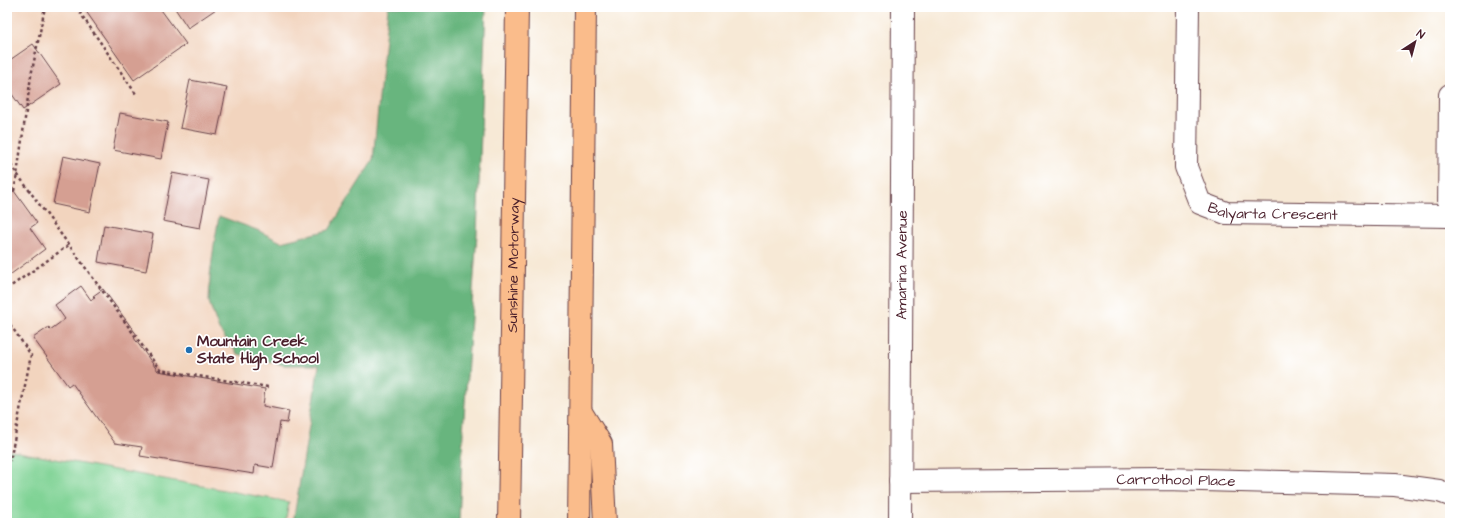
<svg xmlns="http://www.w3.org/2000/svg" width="1457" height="530" viewBox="0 0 1457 530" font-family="'Architects Daughter',sans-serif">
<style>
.built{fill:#f2d4be}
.green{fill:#80d395;stroke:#657960}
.forest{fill:#68b57e;stroke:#596a54}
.building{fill:#d59f92}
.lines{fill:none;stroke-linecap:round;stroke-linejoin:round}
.minor-casing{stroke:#643d45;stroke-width:24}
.highway-casing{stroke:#643d45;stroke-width:24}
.path{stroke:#643d45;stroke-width:2.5;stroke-dasharray:3 3;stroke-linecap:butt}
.minor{stroke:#fff;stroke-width:22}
.highway{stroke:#fabc8b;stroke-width:22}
.poi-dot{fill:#1f6fb2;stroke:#fff;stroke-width:1.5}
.labels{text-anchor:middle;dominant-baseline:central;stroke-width:3.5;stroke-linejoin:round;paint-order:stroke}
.street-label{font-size:15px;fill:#4a1f2b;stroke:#fff}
.poi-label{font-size:15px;font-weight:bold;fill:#4a1f2b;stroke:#fff;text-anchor:start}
</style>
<rect width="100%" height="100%" fill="#fff"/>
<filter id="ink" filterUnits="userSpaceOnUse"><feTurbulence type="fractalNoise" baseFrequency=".025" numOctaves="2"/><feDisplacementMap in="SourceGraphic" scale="8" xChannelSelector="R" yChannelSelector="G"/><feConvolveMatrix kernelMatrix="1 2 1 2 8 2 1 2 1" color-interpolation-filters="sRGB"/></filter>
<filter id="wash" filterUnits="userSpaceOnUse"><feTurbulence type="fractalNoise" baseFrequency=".012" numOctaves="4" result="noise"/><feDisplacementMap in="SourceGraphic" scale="16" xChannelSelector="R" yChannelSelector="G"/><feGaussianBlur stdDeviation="0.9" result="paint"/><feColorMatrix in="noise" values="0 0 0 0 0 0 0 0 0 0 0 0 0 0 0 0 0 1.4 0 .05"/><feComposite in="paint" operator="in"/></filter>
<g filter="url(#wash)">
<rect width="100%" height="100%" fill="#f7e9d6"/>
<!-- built -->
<polygon class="built" points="7,7 413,7 344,523 7,523"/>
<!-- green -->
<polygon class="green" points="7,450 289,502 285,523 7,523"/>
<!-- forest -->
<polygon class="forest" points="388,7 486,7 477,234 463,432 459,523 293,523 319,365 284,365 238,354 219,330 209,302 210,276 214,245 219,216 257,230 281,242 329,230 373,160"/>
<g id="blocks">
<!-- building -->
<g class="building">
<polygon points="83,7 159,7 186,44 134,80"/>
<polygon points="174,7 219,7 188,28"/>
<polygon points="33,44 61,84 23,110 7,87 7,62"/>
<polygon points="190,80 227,87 217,135 180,128"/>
<polygon points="120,113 168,122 161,159 113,150"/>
<polygon points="63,156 100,164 90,212 53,204"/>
<polygon points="172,173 209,180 200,228 163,221"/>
<polygon points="14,191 37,223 30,228 45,249 7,277 7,196"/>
<polygon points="104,225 153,234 146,271 98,262"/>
<polygon points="81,286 91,300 95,298 93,296 103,289 137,335 134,338 158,371 265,389 263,406 289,411 287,423 280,422 273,468 255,465 254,474 140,456 142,447 115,443 72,383 68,386 33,338 49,327 50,330 65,319 55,305"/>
</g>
</g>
</g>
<g filter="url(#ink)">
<use href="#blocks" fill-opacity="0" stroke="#643d45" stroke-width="1"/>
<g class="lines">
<defs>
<g id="minor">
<path id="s1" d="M1188 7 1186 167 1200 203 1226 213 1450 216"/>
<polyline points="1449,216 1450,95"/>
<path id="s2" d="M900 481 1165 479 1395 485 1439 491 1450 495"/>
<path id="s3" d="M900 523 903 7"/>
</g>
<g id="highway">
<polyline points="581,412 601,444 605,523"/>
<path id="s4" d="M509 523 517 7"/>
<polyline points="579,523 585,7"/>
</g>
</defs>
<!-- minor casing -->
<use href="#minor" class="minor-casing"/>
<!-- highway casing -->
<use href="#highway" class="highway-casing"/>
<!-- path -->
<g class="path">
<polyline points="76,7 136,94"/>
<polyline points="7,160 160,370 268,387"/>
<polyline points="14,191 17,175 31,76 45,7"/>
<polyline points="7,289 69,245"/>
<polyline points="7,320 31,355 10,461"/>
</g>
<!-- minor -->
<use href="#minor" class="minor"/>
<!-- highway -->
<use href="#highway" class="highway"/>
</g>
</g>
<!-- markers -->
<circle class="poi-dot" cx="189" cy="350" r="4"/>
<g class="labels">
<!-- street labels -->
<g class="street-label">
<text stroke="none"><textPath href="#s1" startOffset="273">Balyarta Crescent</textPath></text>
<text stroke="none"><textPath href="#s4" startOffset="258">Sunshine Motorway</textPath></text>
<text stroke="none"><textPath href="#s3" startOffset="258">Amarina Avenue</textPath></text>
<text stroke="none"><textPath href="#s2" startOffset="276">Carrothool Place</textPath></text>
</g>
<!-- poi labels -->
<g class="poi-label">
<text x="197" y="341">Mountain Creek<tspan x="197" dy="17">State High School</tspan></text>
</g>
</g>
<!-- margin -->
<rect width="1457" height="530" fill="none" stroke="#fff" stroke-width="24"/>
<!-- north arrow -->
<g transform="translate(1415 42) rotate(36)" stroke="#ffffff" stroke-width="3" paint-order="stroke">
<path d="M0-3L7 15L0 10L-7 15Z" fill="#4a1f2b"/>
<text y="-6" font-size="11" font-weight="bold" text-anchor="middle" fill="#4a1f2b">N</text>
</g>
</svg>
